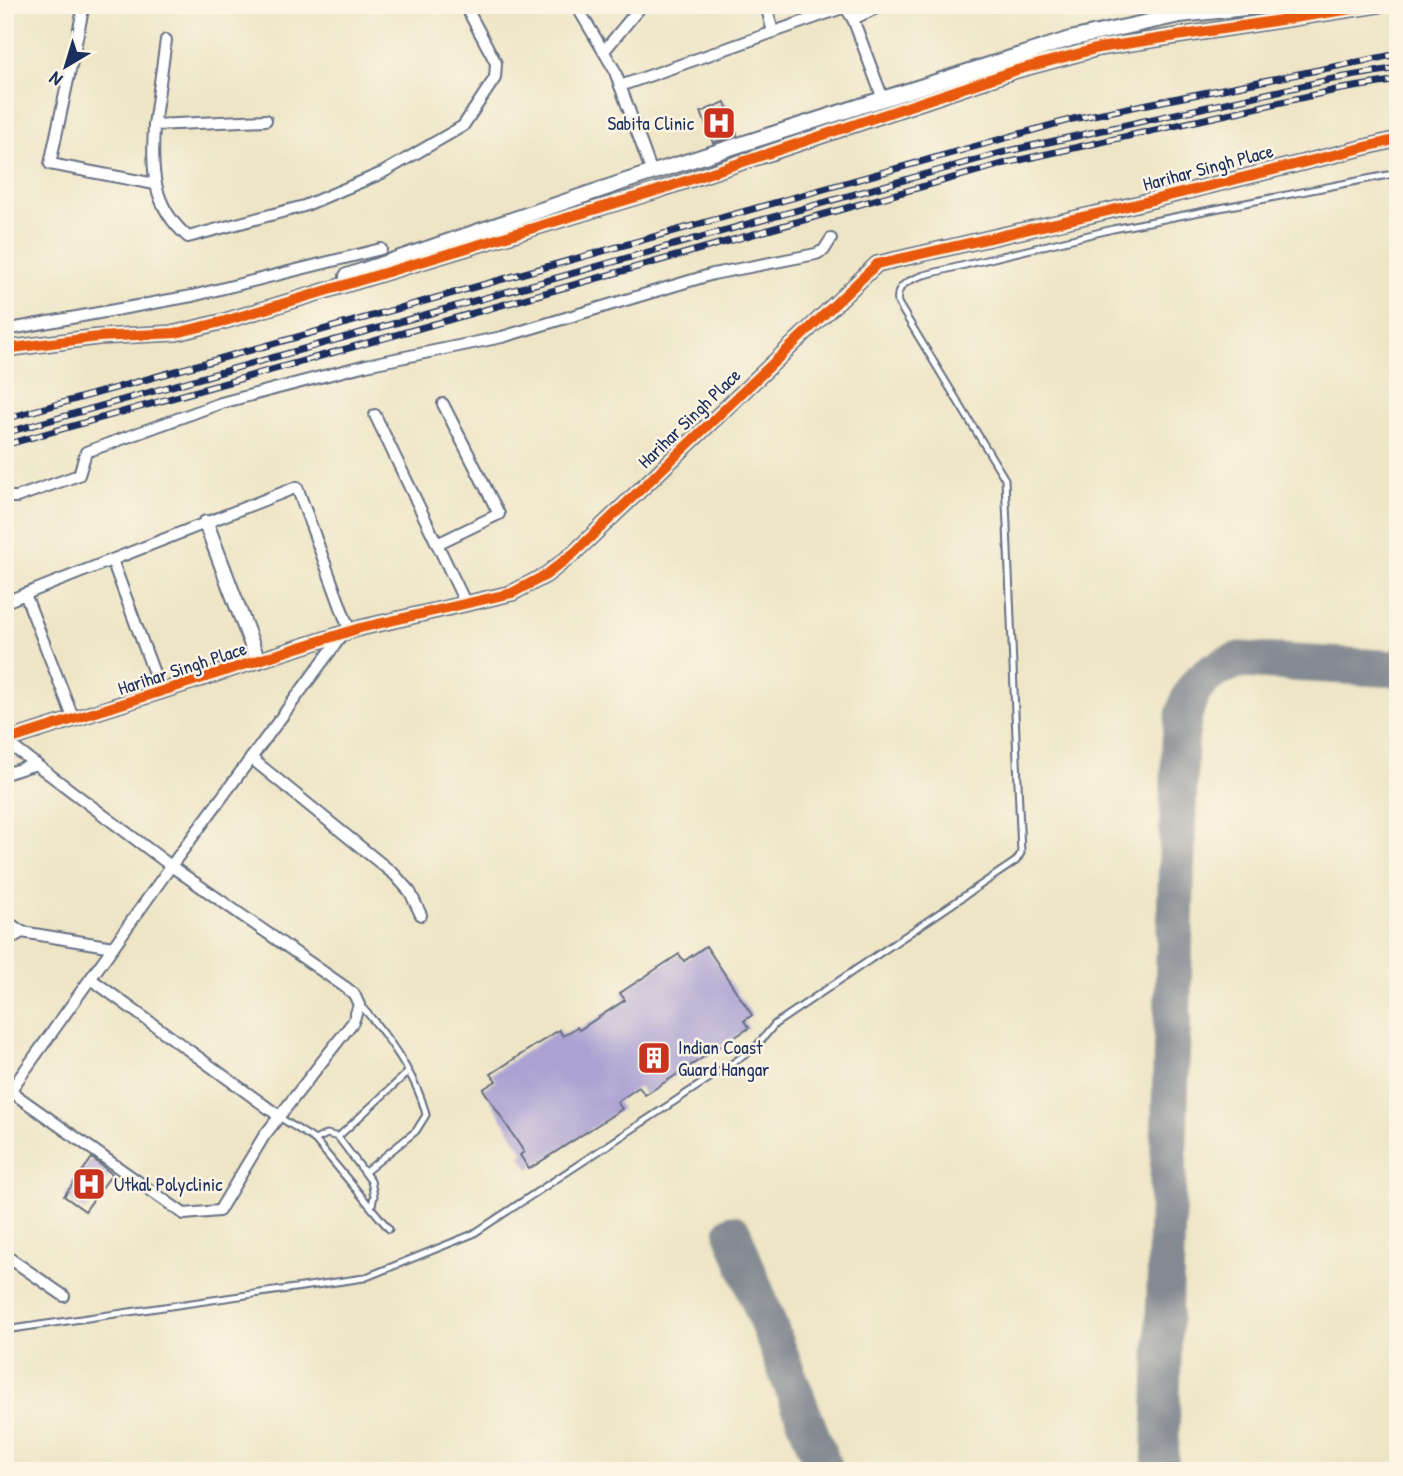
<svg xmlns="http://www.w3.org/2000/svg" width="1403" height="1476" viewBox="0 0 1403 1476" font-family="'Patrick Hand',sans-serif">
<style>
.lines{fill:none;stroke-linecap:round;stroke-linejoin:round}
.taxiway{stroke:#848a92;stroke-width:37}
.building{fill:#aca1d2}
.service-casing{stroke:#656f82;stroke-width:9}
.minor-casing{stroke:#656f82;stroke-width:14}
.tertiary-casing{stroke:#656f82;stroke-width:18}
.service{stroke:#fff;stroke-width:5}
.minor{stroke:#fff;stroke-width:10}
.tertiary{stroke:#fff;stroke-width:14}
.rail-casing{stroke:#1b2f5e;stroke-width:7}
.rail{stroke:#fcf5e5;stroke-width:4.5;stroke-dasharray:13;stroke-linecap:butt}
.cycleway-casing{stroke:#fcf5e5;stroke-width:15}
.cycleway{stroke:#e8590c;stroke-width:10}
.labels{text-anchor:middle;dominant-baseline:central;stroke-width:5;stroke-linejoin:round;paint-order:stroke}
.poi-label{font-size:19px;fill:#1b2f5e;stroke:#fcf5e5;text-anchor:start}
.street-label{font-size:19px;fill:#1b2f5e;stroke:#fcf5e5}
</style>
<rect width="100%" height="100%" fill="#fcf5e5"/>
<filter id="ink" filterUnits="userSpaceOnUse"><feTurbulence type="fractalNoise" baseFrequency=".0143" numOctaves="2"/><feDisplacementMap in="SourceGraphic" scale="14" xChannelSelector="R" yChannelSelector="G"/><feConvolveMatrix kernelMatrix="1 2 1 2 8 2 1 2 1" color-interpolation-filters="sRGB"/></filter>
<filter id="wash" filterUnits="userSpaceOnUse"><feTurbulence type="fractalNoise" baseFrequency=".00686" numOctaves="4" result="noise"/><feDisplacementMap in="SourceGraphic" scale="28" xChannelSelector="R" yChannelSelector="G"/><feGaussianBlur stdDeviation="1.57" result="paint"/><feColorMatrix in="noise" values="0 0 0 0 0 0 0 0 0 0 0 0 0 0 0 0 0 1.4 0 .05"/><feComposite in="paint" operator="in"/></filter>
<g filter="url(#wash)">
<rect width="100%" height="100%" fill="#eee5c6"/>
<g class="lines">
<!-- taxiway -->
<g class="taxiway">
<polyline points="733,1233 825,1471"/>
<path d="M1160 1471 1180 742C1185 696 1193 674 1240 660L1398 669"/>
</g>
</g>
<g id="blocks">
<!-- building -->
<g class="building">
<polygon points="725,102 737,135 713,143 701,112"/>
<polygon points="706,946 752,1015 744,1021 749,1028 645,1095 639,1087 617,1102 622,1109 529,1169 520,1155 524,1152 483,1089 496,1081 491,1074 559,1030 563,1036 577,1027 579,1030 625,1000 620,993 679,954 684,961"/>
<polygon points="92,1158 112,1174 85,1211 64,1196"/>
</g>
</g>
</g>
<g filter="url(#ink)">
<use href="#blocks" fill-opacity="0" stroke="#656f82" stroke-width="2"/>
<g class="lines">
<defs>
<g id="service">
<path d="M360 1005C385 1032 418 1078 426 1115L416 1131 365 1172"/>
<polyline points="279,1117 315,1140 389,1229"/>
<polyline points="338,1137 407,1073"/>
<polyline points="315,1140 327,1134 338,1137 371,1181 374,1196 372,1205"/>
<path d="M5 1330 364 1278 473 1234 754 1049 775 1024 1016 861 1021 853 1005 479 898 303C895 285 909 280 924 275L1113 229 1398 173"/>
</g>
<g id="minor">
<polyline points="84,5 50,164 155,184"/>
<polyline points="576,5 614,69 652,173"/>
<polyline points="766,5 773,32"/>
<polyline points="844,5 853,19 883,99"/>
<polyline points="263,6 263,5"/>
<polyline points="853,19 883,5"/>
<polyline points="604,51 642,5"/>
<polyline points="620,86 845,7"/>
<path d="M266 120 154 125C152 170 151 205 188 237L304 206 382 173 463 126 495 78 496 63 465 5"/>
<polyline points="154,125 166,40"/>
<polyline points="5,330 192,296 381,249"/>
<polyline points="375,415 466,604"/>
<polyline points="5,497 17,497 79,475 86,452 221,403 366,365 502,337 713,274 816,254 824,250 831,239"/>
<polyline points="437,544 499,514 443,404"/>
<polyline points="112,560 161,692"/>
<polyline points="25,594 74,720"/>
<polyline points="5,602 297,487 350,632"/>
<polyline points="5,741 171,866 343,634"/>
<polyline points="251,758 395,875 410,892 421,915"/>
<polyline points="5,774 36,764"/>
<polyline points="5,920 22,932"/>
<polyline points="5,942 22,932 113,947"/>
<polyline points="91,979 279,1116"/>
<polyline points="5,1098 171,866 345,987 354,994 359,1005 353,1022 264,1136 219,1211 184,1214 10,1091"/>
<polyline points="5,1255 64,1296"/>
</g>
<g id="tertiary">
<polyline points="347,276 626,181 1070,39 1180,15 1273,5"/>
<polyline points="5,349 98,337 176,333 225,321 656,191 1017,70 1099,48 1378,5"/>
<polyline points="206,523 258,661"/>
<polyline points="5,741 360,628 512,593 546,575 574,553 877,264 1108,211 1398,139"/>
</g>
</defs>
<!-- service casing -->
<use href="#service" class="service-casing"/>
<!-- minor casing -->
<use href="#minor" class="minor-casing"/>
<!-- tertiary casing -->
<use href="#tertiary" class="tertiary-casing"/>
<!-- service -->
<use href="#service" class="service"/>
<!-- minor -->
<use href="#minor" class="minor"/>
<!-- tertiary -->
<use href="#tertiary" class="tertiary"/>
<defs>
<g id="rail">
<polyline points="5,419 1073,119 1398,54"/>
<polyline points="5,433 1004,152 1333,79 1398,68"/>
<polyline points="5,445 1006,163 1336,90 1398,80"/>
</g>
</defs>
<!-- rail casing -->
<use href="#rail" class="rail-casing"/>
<!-- rail -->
<use href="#rail" class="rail"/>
<defs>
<g id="cycleway">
<polyline points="5,349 98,337 176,333 225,321 656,191 1017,70 1099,48 1378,5"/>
<polyline points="5,741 360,628 512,593 546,575 574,553 877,264 1108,211 1398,139"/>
</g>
</defs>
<!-- cycleway casing -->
<use href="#cycleway" class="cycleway-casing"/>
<!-- cycleway -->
<use href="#cycleway" class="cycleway"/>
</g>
</g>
<!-- icons -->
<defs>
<symbol id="hospital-square" viewBox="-11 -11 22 22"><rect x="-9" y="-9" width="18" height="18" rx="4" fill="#c8321e" stroke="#fcf5e5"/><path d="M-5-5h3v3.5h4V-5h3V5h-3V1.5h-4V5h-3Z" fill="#fff"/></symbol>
<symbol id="building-square" viewBox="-11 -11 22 22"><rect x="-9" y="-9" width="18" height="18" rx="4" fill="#c8321e" stroke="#fcf5e5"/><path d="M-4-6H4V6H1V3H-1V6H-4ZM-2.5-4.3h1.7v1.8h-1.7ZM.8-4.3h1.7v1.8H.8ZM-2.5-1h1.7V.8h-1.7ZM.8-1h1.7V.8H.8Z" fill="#fff"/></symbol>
</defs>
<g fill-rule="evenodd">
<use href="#hospital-square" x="700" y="104" width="38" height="38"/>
<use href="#building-square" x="635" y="1039" width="38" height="38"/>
<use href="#hospital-square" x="70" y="1165" width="38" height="38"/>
</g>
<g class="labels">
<!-- poi labels -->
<g class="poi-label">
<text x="694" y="123" text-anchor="end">Sabita Clinic</text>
<text x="678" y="1047">Indian Coast<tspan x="678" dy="22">Guard Hangar</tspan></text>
<text x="114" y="1184">Utkal Polyclinic</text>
</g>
<!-- street labels -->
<g class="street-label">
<text transform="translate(1208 167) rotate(-15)">Harihar Singh Place</text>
<text transform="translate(689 418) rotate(-44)">Harihar Singh Place</text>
<text transform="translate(182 668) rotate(-18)">Harihar Singh Place</text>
</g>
</g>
<!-- margin -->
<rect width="1403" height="1476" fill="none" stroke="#fcf5e5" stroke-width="28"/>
<!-- north arrow -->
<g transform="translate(66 66) rotate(218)" stroke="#fcf5e5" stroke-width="5" paint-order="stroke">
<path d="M0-5L12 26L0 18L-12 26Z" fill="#1b2f5e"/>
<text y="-10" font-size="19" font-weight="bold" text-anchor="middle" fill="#1b2f5e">N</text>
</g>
</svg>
